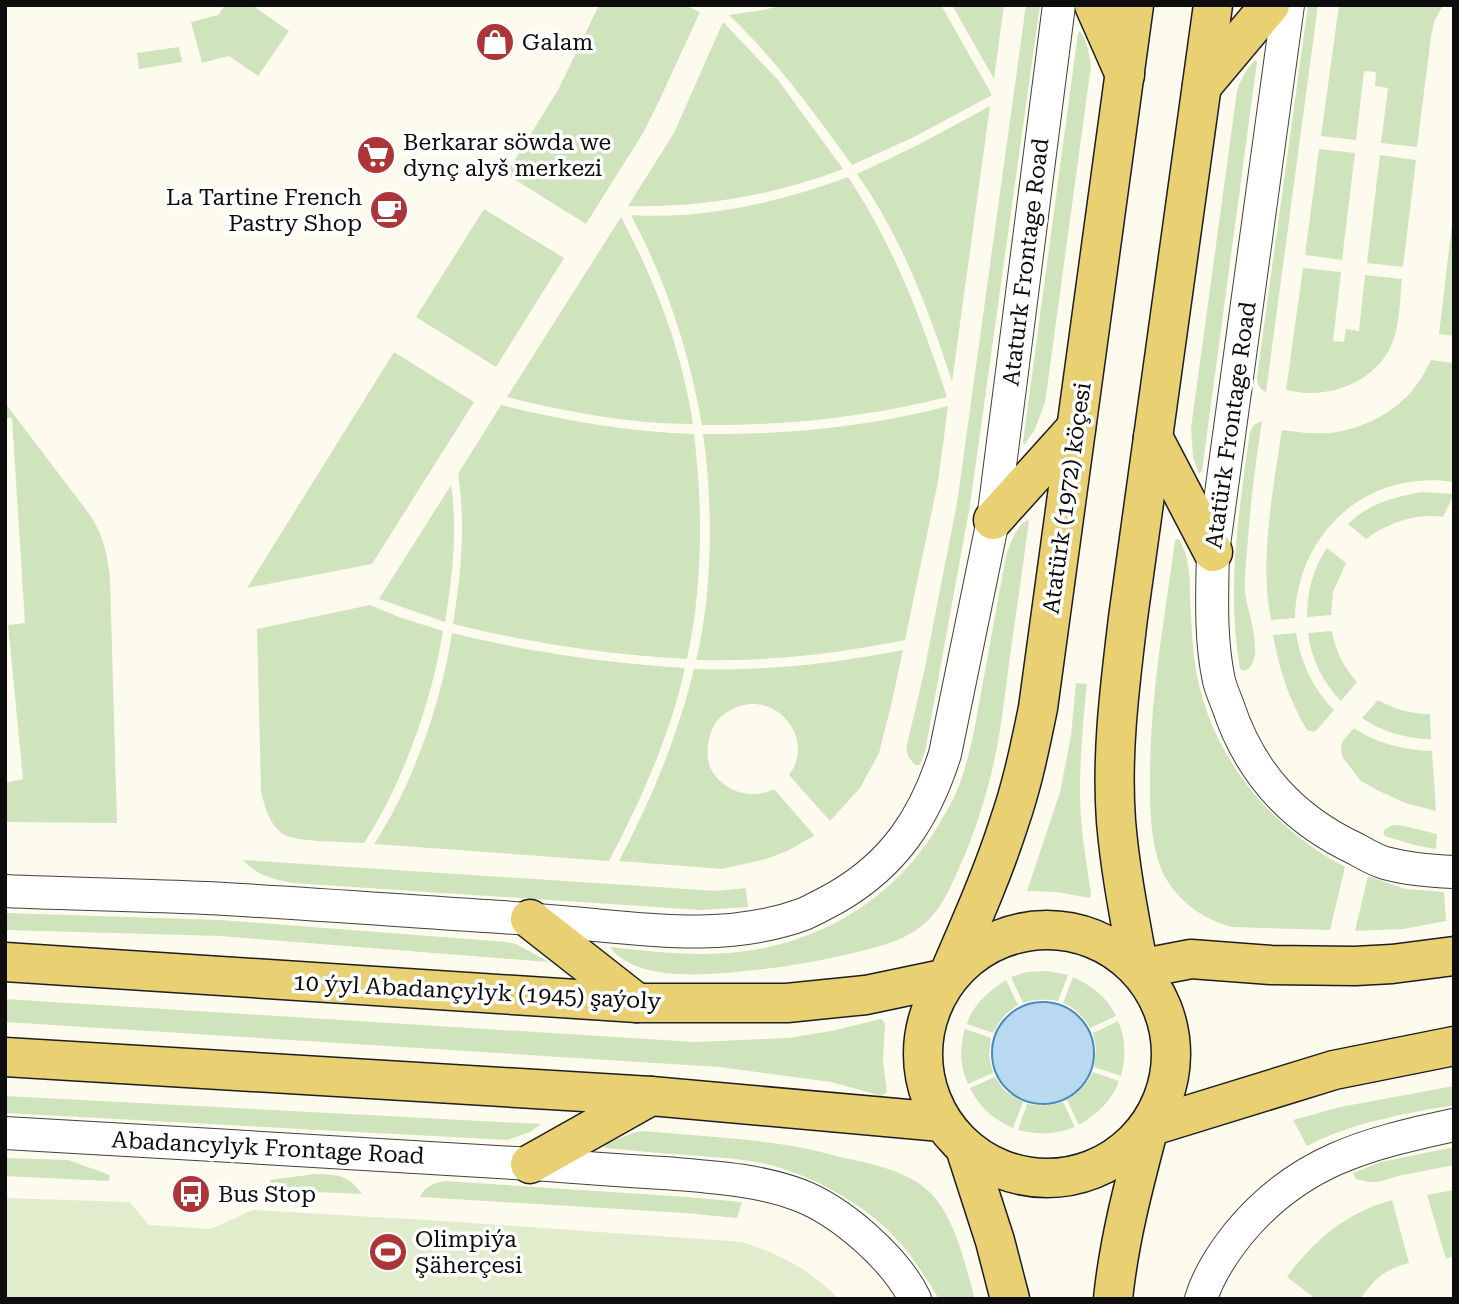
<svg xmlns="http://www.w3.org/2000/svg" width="1459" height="1304" viewBox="0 0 1459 1304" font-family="'Roboto Serif',serif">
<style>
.green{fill:#cfe4bc}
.pitch{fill:#e0eccc}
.water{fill:#b8d9ef;stroke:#478bbe;stroke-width:2}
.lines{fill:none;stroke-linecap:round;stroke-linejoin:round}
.minor-casing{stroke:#404040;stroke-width:34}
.major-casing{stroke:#1e1e1e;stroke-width:41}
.minor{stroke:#fff;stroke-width:32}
.major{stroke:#e9d072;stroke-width:38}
.labels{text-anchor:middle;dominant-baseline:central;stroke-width:7;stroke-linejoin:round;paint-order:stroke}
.poi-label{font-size:23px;fill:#0d0d0d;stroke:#fff;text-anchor:start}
.street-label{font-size:23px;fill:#0d0d0d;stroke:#fff}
</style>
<rect width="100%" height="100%" fill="#fdfbee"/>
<!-- green -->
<g class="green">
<polygon points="225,5 252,5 289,31 258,76 229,56 202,63 191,22 218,15"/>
<polygon points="599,5 684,5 700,12 660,99 643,133 586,224 506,174 558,90"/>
<path d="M785 5H941L992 95 914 137 852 165C814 112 776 60 729 15L763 10Z"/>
<polygon points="952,5 1004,5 994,79"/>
<polygon points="1026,5 1040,5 970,505 925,752 920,765 915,765 909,758 906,749 924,672 957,503"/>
<path d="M1308 5H1318L1266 392C1259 389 1257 384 1257 377Z"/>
<polygon points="1339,5 1443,5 1434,22 1431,37 1417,147 1381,143 1388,88 1375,86 1376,72 1364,71 1356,140 1321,136"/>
<path d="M723 22 778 80 843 169C775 195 702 208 628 206L674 133Z"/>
<path d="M1080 31C1087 40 1089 54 1091 66L1045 403 1034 431 1024 445 1023 442 1078 33Z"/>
<polygon points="179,47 182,62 139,69 137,53"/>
<path d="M1256 60 1257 62 1202 471 1199 474 1193 457 1191 428 1237 91C1240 80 1248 66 1256 60Z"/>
<path d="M990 106 952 382C929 310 901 236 857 174L918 145Z"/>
<polygon points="1319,149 1355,153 1342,260 1305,255"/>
<polygon points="1380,155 1416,160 1403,267 1367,263"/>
<path d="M848 177C893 244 922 320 947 397 867 417 785 426 702 425 689 351 666 281 631 215 705 220 780 202 848 177Z"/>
<polygon points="1454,207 1454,336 1439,334"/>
<polygon points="484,209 564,258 496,367 416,317"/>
<path d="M621 217C656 282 682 351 693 424 630 424 567 412 507 397Z"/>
<path d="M1303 268 1341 272 1333 341 1344 342 1346 329 1359 331 1365 275 1402 279C1400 298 1400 320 1394 338 1383 374 1344 394 1308 393 1301 393 1294 391 1286 390Z"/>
<polygon points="394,352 474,402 372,564 247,588"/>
<path d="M1431 360 1454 363V482C1368 469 1297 532 1295 618L1271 620C1259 561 1273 489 1282 430 1296 432 1311 434 1325 433 1356 432 1391 415 1411 392 1419 382 1426 371 1431 360Z"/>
<path d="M5 403 90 515C104 537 107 553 110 578L117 823 5 822V783L23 779 8 625 25 623 12 418H5Z"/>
<path d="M501 405C565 421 629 432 694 434 703 509 703 585 687 659 608 655 530 643 453 624 461 574 466 524 458 474Z"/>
<path d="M948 406 938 482 905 640C835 654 767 662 696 660 713 594 713 501 703 434 786 435 868 427 948 406Z"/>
<path d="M1262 421C1256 460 1251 499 1248 538 1247 556 1244 574 1245 592 1247 612 1267 660 1245 671L1240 669C1226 589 1239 511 1250 432L1254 425Z"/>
<path d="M451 485C458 530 452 578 445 622L379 599Z"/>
<path d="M1421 492 1454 494 1443 517C1414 513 1389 523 1366 539L1348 524C1368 504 1394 497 1421 492Z"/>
<path d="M1027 520 1029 522C1023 562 1018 602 1012 642 1007 676 1004 709 998 742 990 785 977 829 959 868 949 891 939 914 918 929 898 943 873 948 849 954 814 962 780 968 745 971 707 975 635 982 610 947 648 951 688 956 727 953 815 947 893 901 938 826 945 814 953 801 958 788 965 770 970 750 974 731L1006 556C1011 542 1015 528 1027 520Z"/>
<path d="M1177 539 1180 540C1182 546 1186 553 1187 560 1190 572 1190 585 1190 598 1191 617 1192 637 1194 657 1205 748 1265 825 1345 867L1330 930 1232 927C1202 919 1177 901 1163 873 1151 846 1150 813 1150 784 1149 702 1164 622 1175 541Z"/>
<path d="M1327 548 1346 563 1333 592 1331 615 1307 617C1307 592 1313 568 1327 548Z"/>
<path d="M370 605 399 617 443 631C432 701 403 783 364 843 347 842 294 842 283 834 269 824 264 805 261 790L257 629Z"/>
<path d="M1332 631C1335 650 1344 668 1357 682L1341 701C1323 683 1311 658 1308 633Z"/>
<path d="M452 633C529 652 606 663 685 668 670 736 641 800 609 861L374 844C412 787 442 701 452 633Z"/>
<path d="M1296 633C1301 663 1313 689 1334 710L1315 732 1307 730C1289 700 1279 669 1273 635Z"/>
<path d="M903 650 891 706 879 753 860 788 830 821 789 775C818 736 771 685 729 711 722 715 715 721 712 730 707 741 706 755 710 767 721 791 751 801 774 789L814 835 812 837 787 851 766 859 722 869 619 861C652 798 677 738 694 669 767 671 831 664 903 650Z"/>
<path d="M1076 683 1087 684C1083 720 1080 756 1080 792 1080 826 1086 861 1091 894L1090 898 1057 892 1027 891 1060 792 1071 736Z"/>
<path d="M1378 700C1394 709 1411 714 1430 714L1431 739C1407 739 1382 732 1362 718Z"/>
<path d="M1354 728C1377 744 1405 750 1432 751L1436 811 1405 803 1379 791 1361 781 1343 758 1341 751 1342 742Z"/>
<path d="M1393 825C1406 825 1423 831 1437 834L1436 849 1414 845 1385 836 1383 832 1385 829Z"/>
<path d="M243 860 702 890 716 891 746 888 748 907 701 910 292 883C273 879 257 876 243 860Z"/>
<polygon points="1368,876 1405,889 1444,892 1446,921 1403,929 1355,931"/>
<polygon points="5,913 221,920 507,942 516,944 549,962 220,936 5,930"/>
<path d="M1047 971 1068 975 1058 1001C1045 999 1035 999 1023 1003L1011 977 1027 972Z"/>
<path d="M1073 977C1091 985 1108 998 1116 1016L1090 1028C1084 1017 1075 1008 1063 1003Z"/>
<path d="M1006 980 1018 1005C1006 1012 999 1021 993 1033L967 1024C973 1004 989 991 1006 980Z"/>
<polygon points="5,999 695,1042 788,1038 831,1031 881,1019 885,1023 883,1061 887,1092 882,1096 831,1082 719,1067 5,1022"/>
<path d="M1118 1021C1126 1038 1126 1058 1121 1076L1094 1067 1096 1049 1093 1033Z"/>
<path d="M965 1029 991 1038 989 1056 993 1073 968 1084C960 1067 959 1047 965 1029Z"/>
<path d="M1093 1072 1119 1081C1112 1101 1097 1114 1079 1125L1067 1100C1079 1092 1087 1084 1093 1072Z"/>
<path d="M995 1077 1005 1091 1023 1102 1013 1128C994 1120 979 1107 970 1088Z"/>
<path d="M1454 1086V1105C1403 1114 1353 1122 1307 1146L1293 1120 1340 1107Z"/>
<polygon points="5,1096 541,1124 530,1132 507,1140 5,1113"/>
<path d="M1063 1102 1075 1127C1053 1135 1040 1135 1018 1130L1027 1104C1040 1106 1050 1106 1063 1102Z"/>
<path d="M643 1131C696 1136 751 1138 803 1148 819 1151 835 1156 850 1159 875 1165 905 1171 925 1188 954 1211 965 1264 975 1299H939C928 1281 916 1262 902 1245 867 1205 817 1177 766 1164 745 1159 723 1158 701 1156 669 1154 637 1151 605 1148L604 1144 636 1132Z"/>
<polygon points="1454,1147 1454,1165 1398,1176 1379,1182 1368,1182 1356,1179 1353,1173 1381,1162"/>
<polygon points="5,1158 68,1160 110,1175 109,1181 5,1176"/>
<path d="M315 1174C338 1175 348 1174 362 1194L269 1190 270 1180Z"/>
<path d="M445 1181 687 1197 742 1202 737 1218 685 1213 420 1197C424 1187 434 1183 445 1181Z"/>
<polygon points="1454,1190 1454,1256 1446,1259 1427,1195"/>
<path d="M1392 1200 1409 1263C1383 1270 1376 1278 1360 1299H1316L1287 1277C1315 1239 1346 1213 1392 1200Z"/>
</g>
<!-- pitch -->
<path class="pitch" d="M5 1198 130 1202 149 1225 211 1229 253 1210 443 1221 742 1242C783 1255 809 1269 839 1299H5Z"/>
<!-- water -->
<circle class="water" cx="1043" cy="1053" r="51"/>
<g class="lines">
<defs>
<g id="minor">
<path d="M1288 5 1213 552C1212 595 1210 639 1219 681 1221 689 1225 698 1228 706 1250 773 1292 819 1356 849 1365 854 1375 860 1385 863 1407 869 1431 871 1454 872"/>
<path d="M5 891C72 894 139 895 206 898 299 903 392 910 485 916 522 918 559 922 595 925 666 932 736 939 804 914 815 909 826 903 837 897 895 863 925 817 945 754L993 520 1059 5"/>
<path d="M5 1133C186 1144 367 1153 548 1165 587 1168 626 1171 664 1173 710 1177 756 1179 799 1195 841 1211 895 1258 915 1299"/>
<path d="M1201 1299C1208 1275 1223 1253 1238 1234 1298 1161 1365 1144 1454 1125"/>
</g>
<g id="major">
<polyline points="1094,5 1125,75"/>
<path d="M1213 5 1128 618C1120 685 1111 753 1116 821 1120 870 1130 920 1139 969L1191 959 1271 965 1355 966 1392 964 1454 956"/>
<polyline points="1202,86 1270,5"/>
<polyline points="1153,437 1213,552"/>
<polyline points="993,520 1076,428"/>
<polyline points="530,919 637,1003"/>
<circle cx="1047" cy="1054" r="124"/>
<path d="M5 962 637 1003H787L866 995 947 978C969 927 992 876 1009 823 1022 786 1030 747 1038 708L1134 5"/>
<polyline points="5,1057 651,1096 941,1122"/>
<polyline points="966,1151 995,1241 1010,1299"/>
<polyline points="530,1164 651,1096"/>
<path d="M1113 1299C1119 1240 1134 1184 1149 1127L1334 1070 1454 1046"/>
</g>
</defs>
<!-- minor casing -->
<use href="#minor" class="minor-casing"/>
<!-- major casing -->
<use href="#major" class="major-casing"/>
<!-- minor -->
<use href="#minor" class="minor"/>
<!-- major -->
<use href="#major" class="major"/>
</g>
<!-- icons -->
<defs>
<symbol id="shop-disc" viewBox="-11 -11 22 22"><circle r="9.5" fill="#ad3437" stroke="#fff"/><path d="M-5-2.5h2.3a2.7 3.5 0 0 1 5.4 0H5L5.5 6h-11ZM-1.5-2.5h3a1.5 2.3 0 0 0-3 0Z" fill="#fff"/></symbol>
<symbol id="supermarket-disc" viewBox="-11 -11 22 22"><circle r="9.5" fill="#ad3437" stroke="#fff"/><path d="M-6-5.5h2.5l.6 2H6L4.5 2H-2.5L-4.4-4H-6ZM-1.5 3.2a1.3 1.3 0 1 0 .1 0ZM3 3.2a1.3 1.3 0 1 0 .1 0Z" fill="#fff"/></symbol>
<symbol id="cafe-disc" viewBox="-11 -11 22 22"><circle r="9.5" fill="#ad3437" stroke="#fff"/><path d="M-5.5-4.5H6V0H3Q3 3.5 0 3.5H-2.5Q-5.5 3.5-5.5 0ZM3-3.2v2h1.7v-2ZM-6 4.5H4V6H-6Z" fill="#fff"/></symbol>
<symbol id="bus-disc" viewBox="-11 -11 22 22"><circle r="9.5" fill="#ad3437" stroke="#fff"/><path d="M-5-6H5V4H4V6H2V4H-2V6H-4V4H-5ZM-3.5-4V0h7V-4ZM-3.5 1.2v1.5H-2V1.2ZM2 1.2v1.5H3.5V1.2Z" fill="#fff"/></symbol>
<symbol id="stadium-disc" viewBox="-11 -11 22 22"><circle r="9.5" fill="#ad3437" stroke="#fff"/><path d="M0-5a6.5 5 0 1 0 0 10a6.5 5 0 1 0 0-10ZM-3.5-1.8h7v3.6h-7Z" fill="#fff"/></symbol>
</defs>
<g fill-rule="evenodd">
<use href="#shop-disc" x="473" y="20" width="44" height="44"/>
<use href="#supermarket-disc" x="354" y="133" width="44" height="44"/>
<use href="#cafe-disc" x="367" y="188" width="44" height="44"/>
<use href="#bus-disc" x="169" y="1172" width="44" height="44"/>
<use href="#stadium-disc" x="366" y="1230" width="44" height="44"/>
</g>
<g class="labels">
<!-- poi labels -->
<g class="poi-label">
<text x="522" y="42">Galam</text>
<text x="403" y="142">Berkarar söwda we<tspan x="403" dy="26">dynç alyš merkezi</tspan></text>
<text x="362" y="197" text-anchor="end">La Tartine French<tspan x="362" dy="26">Pastry Shop</tspan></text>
<text x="218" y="1194">Bus Stop</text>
<text x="415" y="1239">Olimpiýa<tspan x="415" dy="26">Şäherçesi</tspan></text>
</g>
<!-- street labels -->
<g class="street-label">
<text transform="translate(1026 262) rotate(-83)">Ataturk Frontage Road</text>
<text transform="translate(1231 425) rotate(-82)">Atatürk Frontage Road</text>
<text transform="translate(1067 498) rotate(-82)">Atatürk (1972) köçesi</text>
<text transform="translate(477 992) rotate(3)">10 ýyl Abadançylyk (1945) şaýoly</text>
<text transform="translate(268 1148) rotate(3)">Abadancylyk Frontage Road</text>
</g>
</g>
<!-- border -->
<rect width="1459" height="1304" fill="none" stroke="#0d0d0d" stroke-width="14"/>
</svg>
